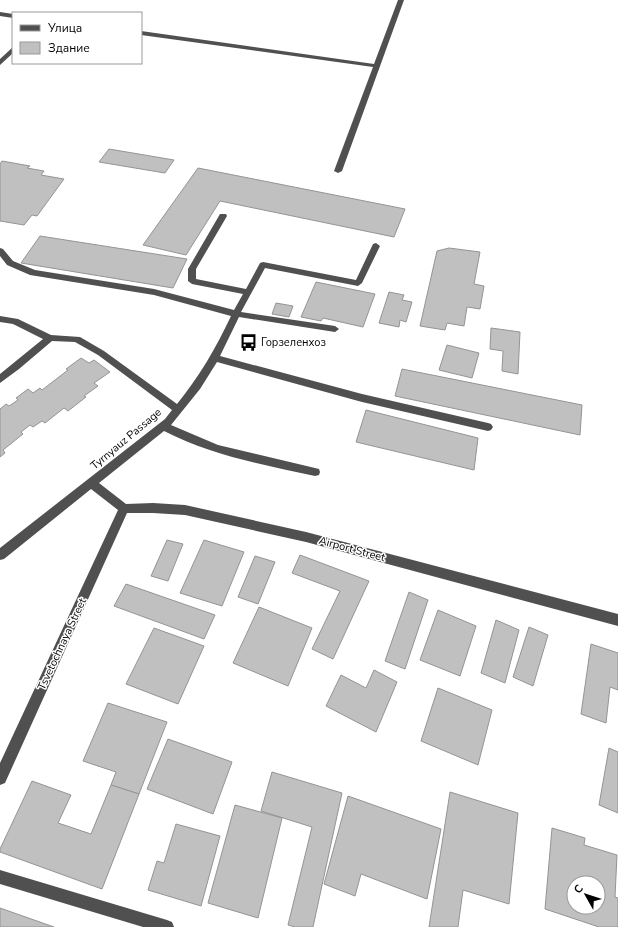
<svg xmlns="http://www.w3.org/2000/svg" width="618" height="927" viewBox="0 0 618 927" font-family="'Nunito Sans',sans-serif">
<style>
.building{fill:#c0c0c0;stroke:#949494;fill-rule:evenodd}
.lines{fill:none;stroke-linecap:round;stroke-linejoin:round}
.minor{fill:#505050;fill-rule:evenodd}
.labels{text-anchor:middle;dominant-baseline:central;stroke-width:3;stroke-linejoin:round;paint-order:stroke}
.poi-label{font-size:11px;fill:#000;stroke:#fff;text-anchor:start}
.street-label{font-size:11px;fill:#000;stroke:#fff}
</style>
<rect width="100%" height="100%" fill="#fff"/>
<!-- building -->
<g class="building">
<polygon points="109,149 174,160 165,173 99,162"/>
<polygon points="2,161 30,166 27,168 44,171 41,175 64,179 37,216 32,215 24,225 0,221 0,164"/>
<polygon points="198,168 405,209 394,237 220,201 186,255 143,245"/>
<polygon points="40,236 187,259 173,288 21,263"/>
<polygon points="449,248 480,252 474,284 484,286 480,309 467,307 464,326 447,323 445,330 420,326 437,251"/>
<polygon points="316,282 375,294 363,327 323,318 321,321 301,317"/>
<polygon points="389,292 404,295 402,300 412,302 406,322 400,320 399,327 379,323"/>
<polygon points="276,303 293,306 289,317 272,314"/>
<polygon points="491,328 520,332 518,374 502,371 503,351 490,349"/>
<polygon points="447,345 479,353 472,378 439,370"/>
<polygon points="81,358 89,363 94,360 110,372 94,383 98,386 84,396 86,397 68,411 64,408 45,423 42,421 33,427 30,425 21,432 23,434 3,450 5,453 0,457 0,409 6,404 9,406 18,400 16,398 28,389 33,393 40,388 42,390 68,370 66,369"/>
<polygon points="402,369 582,405 580,435 395,396"/>
<polygon points="366,410 478,438 474,470 356,442"/>
<polygon points="167,540 183,544 168,581 151,576"/>
<polygon points="204,540 244,552 222,606 180,593"/>
<polygon points="300,555 369,581 333,659 312,649 340,591 292,573"/>
<polygon points="255,556 275,562 258,604 238,597"/>
<polygon points="126,584 215,615 204,639 114,606"/>
<polygon points="409,592 428,600 405,669 385,661"/>
<polygon points="259,607 312,628 288,686 233,663"/>
<polygon points="438,610 476,626 460,676 420,660"/>
<polygon points="496,620 519,630 505,683 481,673"/>
<polygon points="529,627 548,635 533,686 513,677"/>
<polygon points="154,628 204,646 178,704 126,684"/>
<polygon points="591,644 618,653 618,690 610,687 606,723 581,714"/>
<polygon points="374,670 397,682 376,732 326,706 341,675 366,688"/>
<polygon points="438,688 492,710 478,765 421,741"/>
<polygon points="108,703 167,722 139,794 111,785 116,772 83,761"/>
<polygon points="168,739 232,762 213,814 147,789"/>
<polygon points="609,748 618,752 618,813 599,805"/>
<polygon points="272,772 342,793 313,927 295,927 288,925 312,827 261,811"/>
<polygon points="32,781 71,795 58,823 91,834 111,785 139,794 102,889 0,852 0,849"/>
<polygon points="450,792 518,813 509,904 463,890 458,927 429,927"/>
<polygon points="348,796 441,829 427,899 361,874 355,896 324,884"/>
<polygon points="235,805 282,818 258,918 208,903"/>
<polygon points="176,824 220,836 201,906 148,890 157,861 164,863"/>
<path d="M552 828 585 838 584 845 617 855 615 897 618 898V927H599L545 909ZM574 883H598V907H574Z"/>
<polygon points="0,908 54,927 0,927"/>
</g>
<g class="lines">
<!-- minor -->
<g class="minor">
<polygon points="398,0 404,0 342,171 338,173 334,171 373,67 141,35 141,31 374,64"/>
<polygon points="0,12 13,14 13,18 0,16"/>
<polygon points="13,47 13,53 0,65 0,59"/>
<path d="M220 214H226L227 216 196 269V279L246 289 260 263 263 262 356 280 373 244 376 243 380 246 362 283 358 286 265 268 241 312 335 326 339 329 335 332 239 317 220 356 362 394 488 423 491 424 493 427 491 430 488 431 362 402 217 362 200 389 171 425 218 445 315 468 319 469 320 472 319 475 315 476C263 465 211 455 164 431L99 483 126 504 153 503 185 505 306 532 618 614V626L306 542 185 515 153 513H127L5 783 0 785V763L118 510 91 489 4 559 0 560V548L165 419 172 410 98 355 75 342 52 341 19 369 0 383V374L43 339 13 324 0 322V316L18 319 51 335 80 337 104 351 177 404C199 377 216 348 231 316L154 295 30 275 7 265 0 256V248L3 249 13 261 35 270 154 289 234 310 243 294 192 284 188 281V269Z"/>
<polygon points="0,870 167,920 172,922 174,927 143,927 0,884"/>
</g>
</g>
<!-- icons -->
<defs>
<symbol id="bus-bare" viewBox="-9 -9 18 18"><path d="M-5-6H5V4H4V6H2V4H-2V6H-4V4H-5ZM-3.5-4V0h7V-4ZM-3.5 1.2v1.5H-2V1.2ZM2 1.2v1.5H3.5V1.2Z" fill="#000" stroke="#fff" stroke-width="2.5" paint-order="stroke"/></symbol>
</defs>
<g fill-rule="evenodd">
<use href="#bus-bare" x="236" y="330" width="25" height="25"/>
</g>
<g class="labels">
<!-- poi labels -->
<g class="poi-label">
<text x="261" y="342">Горзеленхоз</text>
</g>
<!-- street labels -->
<g class="street-label">
<text transform="translate(126 439) rotate(-40)">Tyrnyauz Passage</text>
<text transform="translate(352 549) rotate(15)">Airport Street</text>
<text transform="translate(62 644) rotate(-65)">Tsvetochnaya Street</text>
</g>
</g>
<!-- legend -->
<rect x="12" y="12" width="130" height="52" fill="#ffffff" stroke="#999999"/>
<rect x="20" y="25" width="20" height="6" fill="#505050" stroke="#999999"/>
<text x="48" y="32" font-size="12" fill="#000000">Улица</text>
<rect x="20" y="42" width="20" height="12" fill="#c0c0c0" stroke="#999999"/>
<text x="48" y="52" font-size="12" fill="#000000">Здание</text>
<!-- north arrow -->
<g transform="translate(586 895) rotate(309)"><circle r="19" fill="#ffffff" stroke="#999999"/>
<path d="M0-3L7 15L0 10L-7 15Z" fill="#000000"/>
<text y="-6" font-size="11" font-weight="bold" text-anchor="middle" fill="#000000">С</text>
</g>
</svg>
